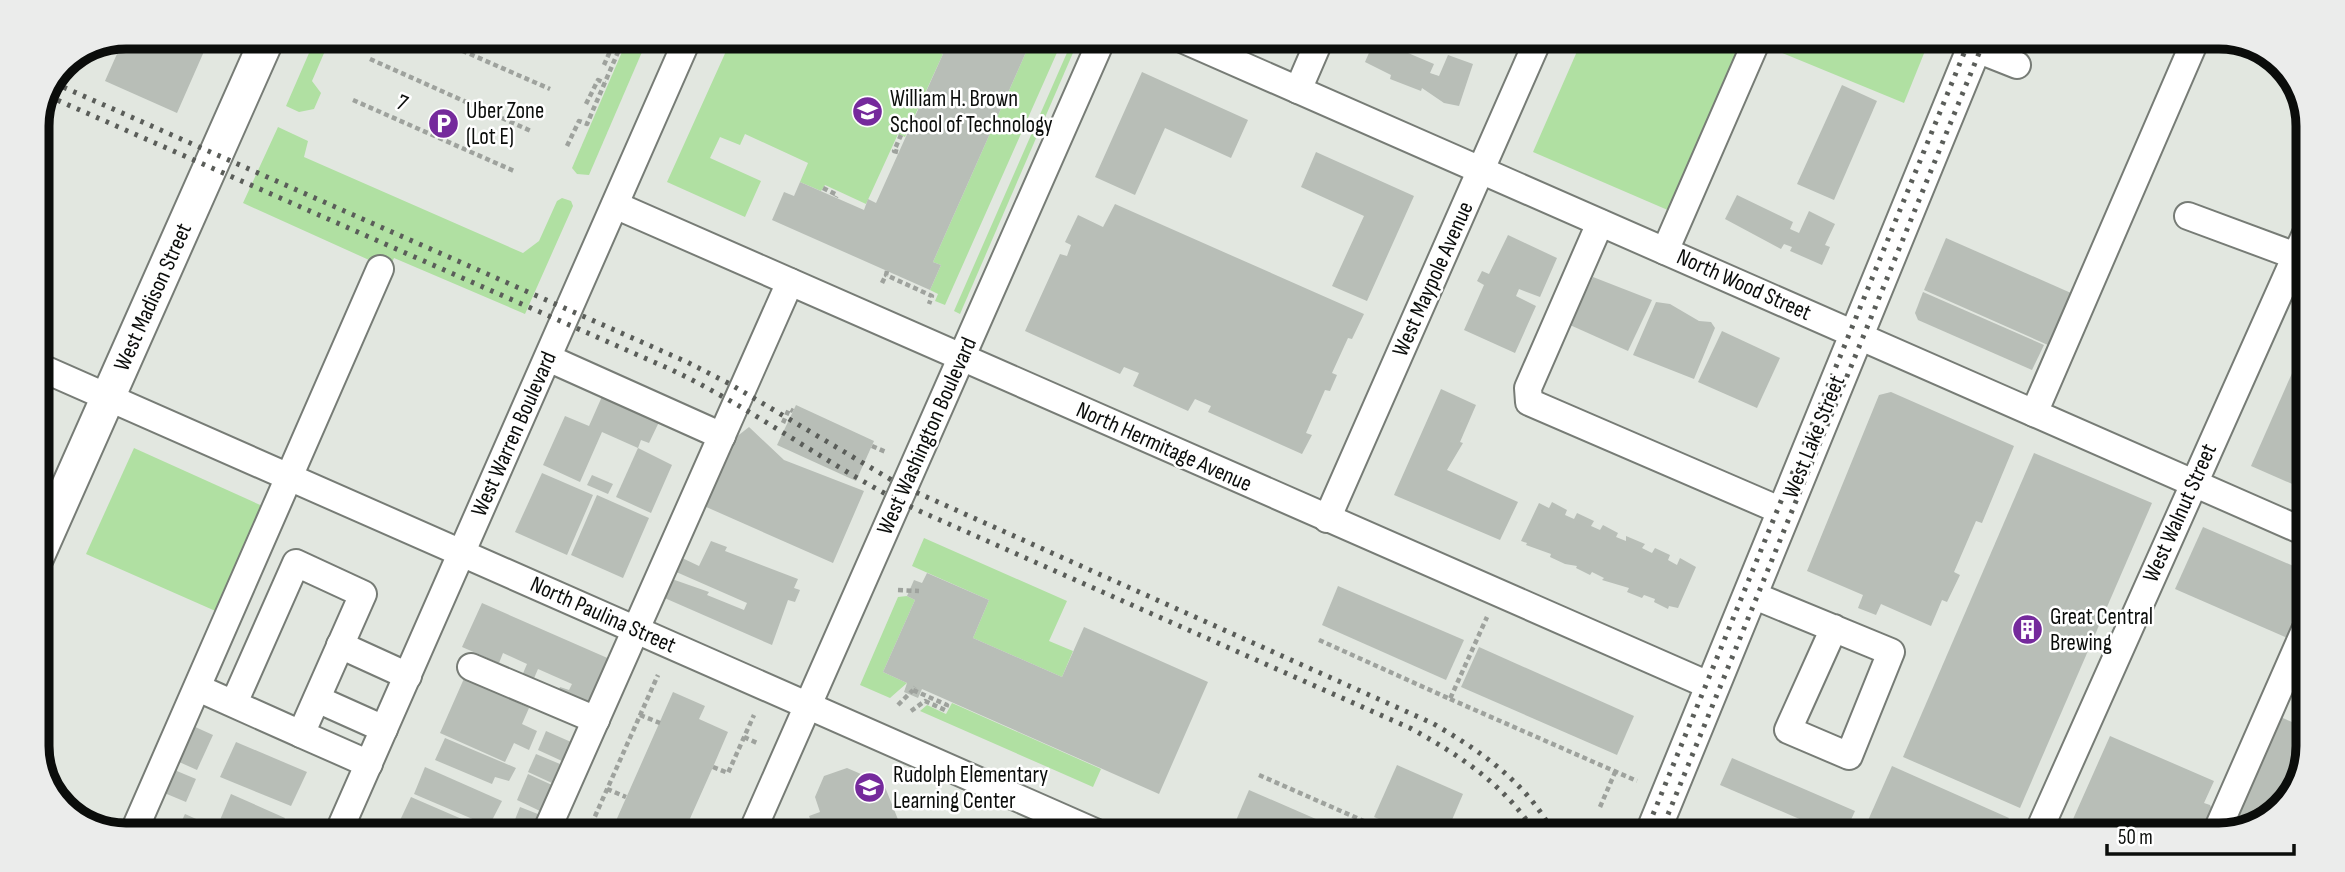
<svg xmlns="http://www.w3.org/2000/svg" width="2345" height="872" viewBox="0 0 2345 872" font-family="'Sofia Sans Condensed',sans-serif">
<style>
.green{fill:#b0e0a2}
.building{fill:#b8beb7}
.lines{fill:none;stroke-linecap:round;stroke-linejoin:round}
.minor-casing{stroke:#777c76;stroke-width:30}
.major-casing{stroke:#777c76;stroke-width:37}
.path{stroke:#9ea29d;stroke-width:4.5;stroke-dasharray:5 3.5;stroke-linecap:butt}
.minor{stroke:#fff;stroke-width:26}
.major{stroke:#fff;stroke-width:33}
.rail{stroke:#5a5d59;stroke-width:5;stroke-dasharray:3.5 7;stroke-linecap:butt}
.labels{text-anchor:middle;dominant-baseline:central;stroke-width:5;stroke-linejoin:round;paint-order:stroke}
.poi-label{font-size:23px;fill:#0b0d0b;stroke:#fff;text-anchor:start}
.street-label{font-size:23px;fill:#0b0d0b;stroke:#fff}
.rim{fill:none;stroke:#0b0d0b;stroke-width:9}
</style>
<rect width="100%" height="100%" fill="#e2e7e0"/>
<!-- green -->
<g class="green">
<polygon points="316,37 331,37 312,81 321,93 314,109 299,112 286,106"/>
<polygon points="628,38 648,38 589,175 577,174 572,168"/>
<polygon points="732,38 882,38 900,46 903,38 920,42 922,38 936,39 932,49 943,54 905,137 898,134 866,204 825,185 821,191 800,182 808,163 745,134 740,145 720,137 710,158 761,181 745,217 667,182"/>
<polygon points="1041,39 1063,39 945,305 935,301 938,294 930,290 941,265 933,262 1027,50 1035,53"/>
<polygon points="1073,39 1079,39 960,314 954,311"/>
<polygon points="1582,40 1746,40 1670,211 1533,152"/>
<polygon points="1773,40 1929,41 1904,103 1770,48"/>
<polygon points="278,127 308,141 304,157 523,253 539,241 557,201 562,198 571,201 573,206 525,314 394,258 389,269 243,203"/>
<polygon points="134,448 267,508 220,613 86,554"/>
<polygon points="924,538 1067,601 1049,641 1073,651 1062,677 973,638 989,600 912,566"/>
<polygon points="907,596 915,600 883,672 907,683 890,698 860,685 898,597"/>
<polygon points="952,703 1101,769 1093,787 920,711 927,705 946,714"/>
</g>
<!-- building -->
<g class="building">
<polygon points="146,37 158,42 160,37 209,40 177,113 105,81 124,38"/>
<polygon points="882,38 903,38 900,46"/>
<polygon points="936,39 1041,39 1035,53 1027,50 933,262 941,265 930,290 772,220 784,192 794,196 800,182 864,210 868,199 876,203 943,54 931,49"/>
<polygon points="1280,39 1310,39 1305,50"/>
<polygon points="1375,39 1434,64 1430,73 1439,76 1448,55 1473,64 1459,106 1444,103 1422,88 1421,91 1390,79 1391,75 1365,62"/>
<polygon points="1449,40 1485,40 1478,53"/>
<polygon points="1142,72 1248,120 1231,158 1165,128 1135,195 1095,177"/>
<polygon points="1842,85 1877,101 1834,200 1797,184"/>
<polygon points="1316,152 1414,196 1367,301 1332,286 1364,216 1301,187"/>
<polygon points="1737,195 1793,222 1790,229 1799,233 1809,211 1835,224 1825,245 1830,247 1822,265 1790,251 1792,247 1784,244 1781,249 1725,219"/>
<polygon points="1115,204 1364,314 1352,339 1348,338 1332,373 1337,375 1330,391 1325,390 1306,433 1312,435 1302,454 1208,412 1211,406 1195,399 1188,411 1133,386 1139,373 1124,367 1120,374 1025,331 1060,254 1067,256 1071,245 1065,242 1078,215 1103,227"/>
<polygon points="1508,235 1557,258 1540,297 1519,289 1516,296 1536,306 1515,353 1464,330 1484,285 1477,281 1482,271 1489,274"/>
<polygon points="1946,238 2071,293 2048,345 1924,290"/>
<polygon points="1593,277 1652,300 1628,351 1570,325"/>
<polygon points="1923,292 2044,345 2032,370 1918,320 1915,313"/>
<polygon points="1656,302 1670,304 1699,321 1711,322 1715,328 1694,379 1633,355"/>
<polygon points="1722,331 1780,358 1757,408 1698,382"/>
<polygon points="2296,364 2306,368 2306,490 2251,466"/>
<polygon points="1441,389 1476,405 1460,442 1463,443 1447,470 1518,502 1500,540 1394,495"/>
<polygon points="604,392 659,422 649,443 641,440 638,448 602,432 580,482 543,465 565,416 589,426"/>
<polygon points="1891,392 2014,446 1982,523 1976,521 1954,572 1960,575 1947,602 1942,600 1931,626 1881,604 1876,615 1858,608 1863,595 1807,571 1879,395"/>
<polygon points="796,405 874,441 856,481 777,445"/>
<polygon points="749,427 784,460 864,491 833,563 704,506 735,438"/>
<polygon points="638,448 672,465 651,513 616,497"/>
<polygon points="2034,453 2152,503 2020,808 1903,757"/>
<polygon points="542,473 593,495 567,555 515,532"/>
<polygon points="592,475 613,484 608,494 587,485"/>
<polygon points="597,495 649,518 623,578 571,555"/>
<polygon points="1552,502 1567,510 1565,515 1574,519 1577,513 1594,521 1591,526 1600,530 1603,525 1618,533 1616,537 1626,541 1626,536 1645,544 1642,548 1652,553 1655,548 1670,555 1668,560 1677,565 1680,558 1696,567 1678,608 1669,606 1668,609 1654,602 1655,599 1644,595 1642,598 1627,592 1629,588 1602,580 1604,578 1592,572 1590,575 1576,568 1577,566 1565,564 1550,557 1551,554 1526,545 1527,543 1521,541 1539,503 1549,508"/>
<polygon points="2203,527 2305,571 2305,612 2292,640 2175,589"/>
<polygon points="711,541 727,547 725,551 798,579 794,588 800,590 795,602 788,600 772,645 660,596 669,578 709,592 707,595 744,610 747,603 674,571 680,557 699,566"/>
<polygon points="927,573 989,600 973,638 1062,677 1084,627 1208,682 1159,794 922,689 918,698 904,692 907,683 883,672 915,600 907,596 914,580 922,583"/>
<polygon points="1338,586 1464,640 1446,680 1322,625"/>
<polygon points="482,603 612,660 591,707 558,693 560,687 569,690 572,684 538,669 532,683 521,678 527,664 503,653 499,663 462,647"/>
<polygon points="1479,647 1634,716 1617,755 1461,687"/>
<polygon points="2304,662 2304,691 2291,685"/>
<polygon points="466,674 498,688 495,692 529,708 522,724 537,731 529,750 514,743 505,762 440,733"/>
<polygon points="673,692 705,706 699,719 728,732 713,767 684,832 611,832"/>
<polygon points="2278,716 2304,727 2304,774 2273,817 2226,833"/>
<polygon points="193,726 213,735 197,770 177,761"/>
<polygon points="546,731 571,742 562,761 538,750"/>
<polygon points="2110,736 2214,781 2204,803 2210,805 2214,814 2205,835 2066,835"/>
<polygon points="445,738 516,768 509,781 495,777 492,784 435,760"/>
<polygon points="236,742 307,772 291,806 220,777"/>
<polygon points="536,754 560,764 552,783 528,772"/>
<polygon points="1732,758 1855,811 1850,822 1832,833 1720,785"/>
<polygon points="1397,765 1463,794 1446,834 1413,833 1374,817"/>
<polygon points="1892,766 2009,818 2001,835 1862,834"/>
<polygon points="425,767 502,801 489,826 414,794"/>
<polygon points="847,768 868,777 874,792 885,787 903,832 815,832 809,816 820,812 815,797 824,776"/>
<polygon points="172,769 196,779 186,802 162,792"/>
<polygon points="528,774 552,785 540,811 517,800"/>
<polygon points="1249,790 1348,833 1240,833 1232,830"/>
<polygon points="231,794 285,818 279,831 240,831 220,820"/>
<polygon points="411,797 471,823 467,831 445,826 443,831 395,831"/>
<polygon points="520,807 543,816 536,832 510,832"/>
<polygon points="185,814 223,831 177,831"/>
</g>
<g class="lines">
<defs>
<g id="minor">
<polyline points="1182,39 2305,532"/>
<polyline points="1974,48 2017,65"/>
<polyline points="1298,90 1320,39"/>
<polyline points="615,205 1713,687"/>
<polyline points="2188,216 2296,256"/>
<polyline points="1600,223 1528,388 1529,402 1784,512"/>
<polyline points="1665,251 1757,40"/>
<polyline points="548,358 722,436"/>
<polyline points="37,366 1097,833"/>
<polyline points="2034,413 2195,41"/>
<polyline points="1327,519 1538,40"/>
<polyline points="1750,594 1891,652 1849,756 1788,730 1834,628"/>
<polyline points="340,645 408,676"/>
<polyline points="471,667 596,720"/>
<polyline points="198,688 301,734 363,594 296,563 234,703"/>
<polyline points="317,699 384,729"/>
<polyline points="301,734 369,764"/>
<polyline points="134,831 380,269"/>
<polyline points="339,831 688,38"/>
<polyline points="546,832 790,282"/>
<polyline points="752,832 1102,39"/>
<polyline points="2037,835 2307,231"/>
<polyline points="2215,835 2305,630"/>
</g>
<g id="major">
<polyline points="37,557 268,37"/>
<polyline points="1652,834 1977,41"/>
</g>
</defs>
<!-- minor casing -->
<use href="#minor" class="minor-casing"/>
<!-- major casing -->
<use href="#major" class="major-casing"/>
<!-- path -->
<g class="path">
<polyline points="431,37 550,89"/>
<polyline points="542,38 567,49"/>
<polyline points="370,59 531,131"/>
<polyline points="604,65 615,40 622,43"/>
<polyline points="353,100 514,171"/>
<polyline points="586,104 598,80 605,83"/>
<polyline points="567,146 579,121 587,124 624,38"/>
<polyline points="898,152 894,151 901,135"/>
<polyline points="823,188 837,195 836,197"/>
<polyline points="887,271 886,275 932,296 929,304"/>
<polyline points="882,283 886,275"/>
<polyline points="783,423 789,409 793,411"/>
<polyline points="872,446 886,452"/>
<polyline points="898,590 919,591"/>
<polyline points="1319,640 1450,699 1487,617"/>
<polyline points="1450,699 1637,781"/>
<polyline points="898,705 913,690"/>
<polyline points="911,711 925,701 945,710 947,705 913,690 915,687"/>
<polyline points="640,715 660,723"/>
<polyline points="744,737 757,743"/>
<polyline points="713,767 728,773 754,715"/>
<polyline points="1259,775 1391,833"/>
<polyline points="607,789 626,797"/>
<polyline points="1600,807 1616,770"/>
<polyline points="588,832 658,675"/>
</g>
<!-- minor -->
<use href="#minor" class="minor"/>
<!-- major -->
<use href="#major" class="major"/>
<!-- rail -->
<g class="rail">
<path d="M54 83 687 362 730 384 900 485 1432 723C1481 751 1527 783 1554 834"/>
<path d="M48 96 672 370C756 410 831 468 915 509L1410 728C1461 756 1505 785 1536 834"/>
<polyline points="1645,834 1969,41"/>
<polyline points="1660,834 1984,41"/>
</g>
</g>
<!-- icons -->
<defs>
<symbol id="school-disc" viewBox="-11 -11 22 22"><circle r="9.5" fill="#752a9c" stroke="#fff"/><path d="M0-5L7-2L0 1L-7-2ZM-4 1L0 2.5L4 1V4Q0 6-4 4Z" fill="#fff"/></symbol>
<symbol id="parking-disc" viewBox="-11 -11 22 22"><circle r="9.5" fill="#752a9c" stroke="#fff"/><path d="M-3.5-5.5H1a3.5 3.5 0 0 1 0 7H-1V5.5H-3.5ZM-1-3.4V-.6H.8a1.4 1.4 0 0 0 0-2.8Z" fill="#fff"/></symbol>
<symbol id="building-disc" viewBox="-11 -11 22 22"><circle r="9.5" fill="#752a9c" stroke="#fff"/><path d="M-4-6H4V6H1V3H-1V6H-4ZM-2.5-4.3h1.7v1.8h-1.7ZM.8-4.3h1.7v1.8H.8ZM-2.5-1h1.7V.8h-1.7ZM.8-1h1.7V.8H.8Z" fill="#fff"/></symbol>
</defs>
<g fill-rule="evenodd">
<use href="#school-disc" x="850" y="94" width="35" height="35"/>
<use href="#parking-disc" x="426" y="106" width="35" height="35"/>
<use href="#building-disc" x="2010" y="612" width="35" height="35"/>
<use href="#school-disc" x="852" y="770" width="35" height="35"/>
</g>
<g class="labels">
<!-- poi labels -->
<g class="poi-label">
<text x="890" y="99">William H. Brown<tspan x="890" dy="26">School of Technology</tspan></text>
<text x="466" y="111">Uber Zone<tspan x="466" dy="26">(Lot E)</tspan></text>
<text x="2050" y="617">Great Central<tspan x="2050" dy="26">Brewing</tspan></text>
<text x="893" y="775">Rudolph Elementary<tspan x="893" dy="26">Learning Center</tspan></text>
</g>
<!-- street labels -->
<g class="street-label">
<text transform="translate(402 103) rotate(24)">7</text>
<text transform="translate(1433 279) rotate(-66)">West Maypole Avenue</text>
<text transform="translate(1744 285) rotate(24)">North Wood Street</text>
<text transform="translate(153 297) rotate(-66)">West Madison Street</text>
<text transform="translate(514 434) rotate(-66)">West Warren Boulevard</text>
<text transform="translate(927 436) rotate(-66)">West Washington Boulevard</text>
<text transform="translate(1814 437) rotate(-68)">West Lake Street</text>
<text transform="translate(1164 447) rotate(24)">North Hermitage Avenue</text>
<text transform="translate(2180 513) rotate(-66)">West Walnut Street</text>
<text transform="translate(603 615) rotate(24)">North Paulina Street</text>
</g>
</g>
<!-- crop -->
<path d="M0 0H2345V872H0ZM126 49H2219A77 77 0 0 1 2296 126V746A77 77 0 0 1 2219 823H126A77 77 0 0 1 49 746V126A77 77 0 0 1 126 49Z" fill="#ebeceb" fill-rule="evenodd"/>
<path class="rim" d="M126 49H2219A77 77 0 0 1 2296 126V746A77 77 0 0 1 2219 823H126A77 77 0 0 1 49 746V126A77 77 0 0 1 126 49Z"/>
<!-- scale -->
<path d="M2107 844v10h187v-10" fill="none" stroke="#0b0d0b" stroke-width="3.5"/>
<text x="2118" y="844" font-size="21" fill="#0b0d0b" stroke="#ffffff" stroke-width="5" paint-order="stroke">50 m</text>
</svg>
